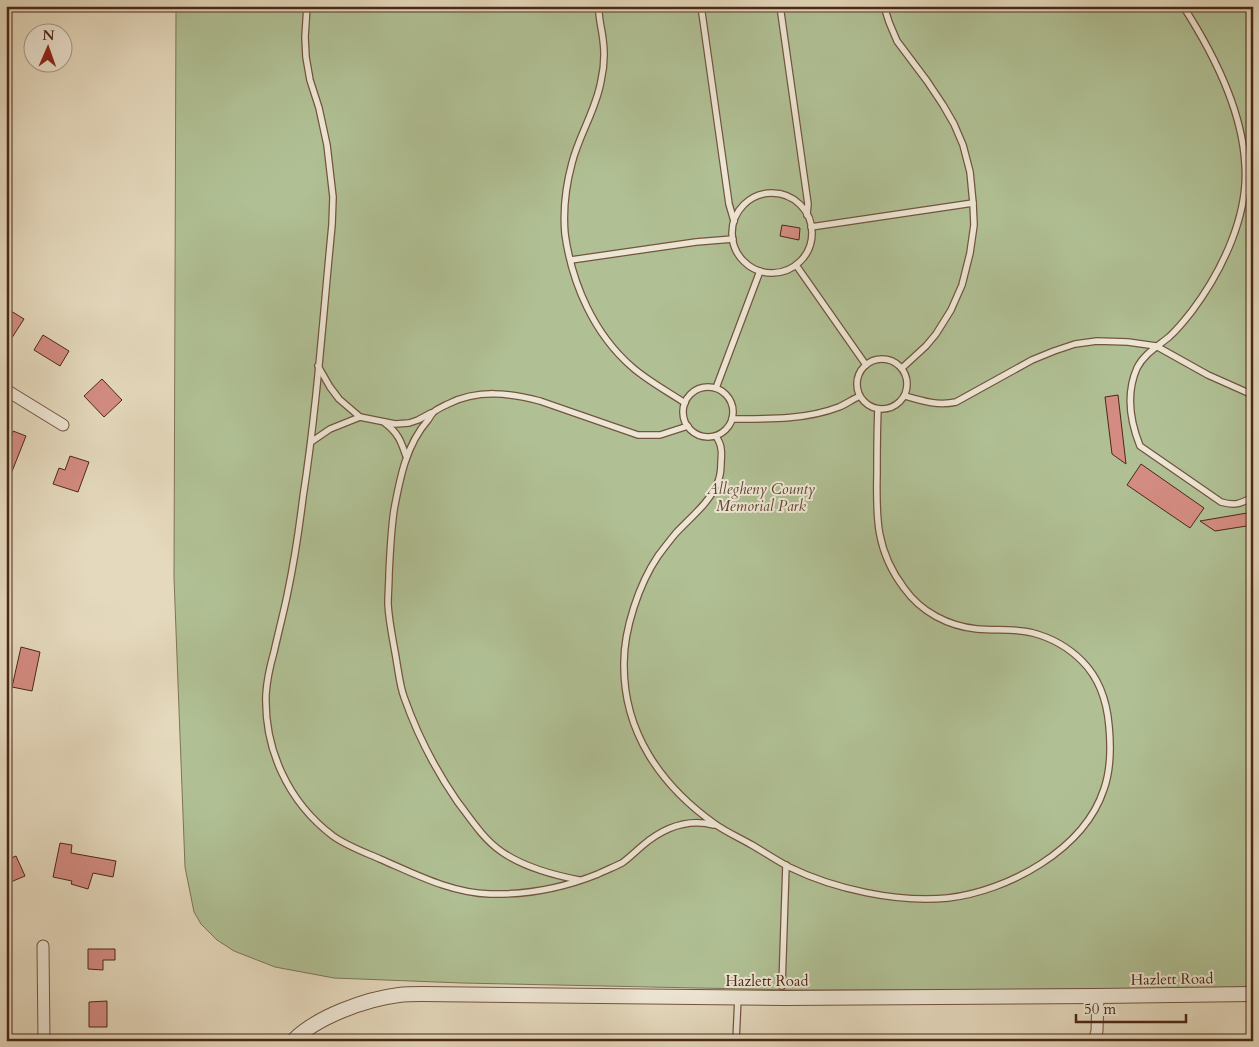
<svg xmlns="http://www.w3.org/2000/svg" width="1259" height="1047" viewBox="0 0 1259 1047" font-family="Cardo,serif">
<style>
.green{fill:#b0c094;stroke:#7e7456}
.building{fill:#d48c82;stroke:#4b2818}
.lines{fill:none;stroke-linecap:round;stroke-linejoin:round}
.service-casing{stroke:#725441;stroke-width:8}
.minor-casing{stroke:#725441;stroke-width:13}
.tertiary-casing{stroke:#725441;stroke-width:16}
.service{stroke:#eee6d4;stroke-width:5.5}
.minor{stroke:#eee6d4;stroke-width:11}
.tertiary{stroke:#eee6d4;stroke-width:14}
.labels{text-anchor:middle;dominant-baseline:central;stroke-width:4;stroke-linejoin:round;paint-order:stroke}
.park-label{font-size:15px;font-style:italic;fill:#5f4631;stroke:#eee6d4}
.street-label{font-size:15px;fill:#4b2818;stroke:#eee6d4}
</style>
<rect width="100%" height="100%" fill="#e5d9bd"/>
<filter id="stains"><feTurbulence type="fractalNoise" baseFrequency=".004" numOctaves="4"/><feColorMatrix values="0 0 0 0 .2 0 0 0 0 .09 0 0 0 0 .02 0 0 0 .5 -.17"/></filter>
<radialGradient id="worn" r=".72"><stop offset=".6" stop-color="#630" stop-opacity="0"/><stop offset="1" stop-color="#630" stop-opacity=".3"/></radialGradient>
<!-- green -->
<polygon class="green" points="176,6 1253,6 1253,988 942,990 792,990 462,983 334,978 275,967 234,951 217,940 201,924 194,912 185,867 174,578"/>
<!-- building -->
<g class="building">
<polygon points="782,225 800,228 799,240 780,236"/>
<polygon points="6,308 24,319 6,347"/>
<polygon points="43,335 69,351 60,366 34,350"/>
<polygon points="102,379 122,400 104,417 84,396"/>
<polygon points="1118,395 1126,464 1112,454 1105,397"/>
<polygon points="13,431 26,436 7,484 6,434 12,436"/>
<polygon points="70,456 89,462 78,492 53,484 59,468 65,470"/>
<polygon points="1141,464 1204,508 1190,528 1127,485"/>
<polygon points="1253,512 1253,525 1215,531 1200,521"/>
<polygon points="21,647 40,652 32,691 12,687"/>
<polygon points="60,843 72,845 71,853 116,861 113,877 93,873 88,889 71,884 72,881 53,877"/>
<polygon points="16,856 25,876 6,884 6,860"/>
<polygon points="88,949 115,949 115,960 103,960 103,970 88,969"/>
<polygon points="107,1001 107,1027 89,1027 89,1002"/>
</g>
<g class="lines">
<defs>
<g id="service">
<path d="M307 6 305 37 306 57 310 80 319 108 327 145 333 197 332 225C323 316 317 407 303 497 299 530 294 563 287 596 283 615 278 634 274 652 270 666 267 680 266 694 264 749 288 802 333 836 347 846 364 852 380 859 415 874 451 893 490 894 527 895 563 888 598 874 606 870 614 867 622 863 629 858 635 852 642 846 663 828 686 818 714 825"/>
<path d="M599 6C598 17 602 29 603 40 605 54 604 68 601 81 596 110 579 135 572 163 566 185 563 211 565 234 572 284 594 334 632 367 648 381 667 391 685 403"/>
<polyline points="701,6 729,204 734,221"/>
<polyline points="780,6 808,204 807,215"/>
<polyline points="884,6 889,22 897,41 927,81 943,105 954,124 963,145 970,172 973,203 974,225 970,253 962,285 951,310 936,334 926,346 902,368"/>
<path d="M1183 6C1212 51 1242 110 1245 164 1249 215 1222 271 1192 311 1185 320 1178 329 1169 337 1158 346 1144 354 1137 368 1126 393 1130 421 1140 446L1221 502C1235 506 1240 504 1253 497"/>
<circle cx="772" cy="233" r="40"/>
<polyline points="811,227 973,203"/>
<polyline points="571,260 696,242 733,239"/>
<polyline points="796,265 866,365"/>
<circle cx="882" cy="384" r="25"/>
<polyline points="318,366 330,387 339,399 360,417 395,424 409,423 418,420 431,413"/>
<circle cx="708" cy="412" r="25"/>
<polyline points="716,388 760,271"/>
<path d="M905 396C922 401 938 406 956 402L1032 360 1054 351 1075 344 1097 341 1128 342 1156 346 1208 375 1253 395"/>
<path d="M732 419C768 419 805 420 839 407 846 404 853 399 860 396"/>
<path d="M385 423C398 433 401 441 406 456"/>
<path d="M716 436C718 440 721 444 721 449 722 451 721 462 721 463 721 470 720 478 717 484 709 503 690 518 676 533 670 540 664 548 658 556 639 584 624 629 624 663 623 731 660 785 715 824 726 832 740 838 752 845 764 852 776 860 789 867 834 889 897 903 948 898 1008 891 1084 850 1104 789 1111 769 1111 747 1109 726 1107 702 1099 678 1082 661 1069 648 1052 638 1033 633 1015 628 995 631 977 629 948 626 921 612 904 588 876 551 876 518 877 473 877 452 877 431 878 409"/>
<polyline points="311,442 330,429 360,417"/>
<path d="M579 880C553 875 524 867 502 852 483 839 470 818 457 801 435 769 417 734 404 697 400 686 399 675 397 664 394 644 389 624 388 604 388 594 389 584 389 574 390 553 391 531 394 510 400 478 406 445 428 420 430 417 432 413 435 411 439 408 444 406 448 404 478 389 510 393 540 401L638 435H660L688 426"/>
<polyline points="782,986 786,865"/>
<polyline points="736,1041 738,997"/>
</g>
<g id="minor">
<polyline points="6,390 63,425"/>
<polyline points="43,946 44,1041"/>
<polyline points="1094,1041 1097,1031 1098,996"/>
</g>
<path id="tertiary" d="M293 1041C316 1017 366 999 399 995 406 994 414 994 422 994L784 998 1098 996 1253 994"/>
</defs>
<!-- service casing -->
<use href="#service" class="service-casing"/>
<!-- minor casing -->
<use href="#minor" class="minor-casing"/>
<!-- tertiary casing -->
<use href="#tertiary" class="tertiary-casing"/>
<!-- service -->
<use href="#service" class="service"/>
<!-- minor -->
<use href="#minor" class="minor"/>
<!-- tertiary -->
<use href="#tertiary" class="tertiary"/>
</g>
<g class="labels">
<!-- park labels -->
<g class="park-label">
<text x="761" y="489">Allegheny County<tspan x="761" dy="17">Memorial Park</tspan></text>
</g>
<!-- street labels -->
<g class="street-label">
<text transform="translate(1172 979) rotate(-1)">Hazlett Road</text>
<text x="767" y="981">Hazlett Road</text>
</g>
</g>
<!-- margin -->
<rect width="1259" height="1047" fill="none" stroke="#e5d9bd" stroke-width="25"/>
<rect x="8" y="8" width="1244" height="1032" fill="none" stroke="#4b2818" stroke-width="2.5"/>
<rect x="12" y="12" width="1234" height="1022" fill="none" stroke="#4b2818"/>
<!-- north arrow -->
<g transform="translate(48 48) rotate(2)"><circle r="24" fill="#eee6d4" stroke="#ad9a89"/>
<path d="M0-4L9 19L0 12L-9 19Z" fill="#8f2418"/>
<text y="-8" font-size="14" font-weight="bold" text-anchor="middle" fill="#4b2818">N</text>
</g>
<!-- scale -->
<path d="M1076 1014v8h110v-8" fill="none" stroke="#4b2818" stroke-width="2.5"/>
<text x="1084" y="1014" font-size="15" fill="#4b2818" stroke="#eee6d4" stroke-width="4" paint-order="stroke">50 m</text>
<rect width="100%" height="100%" filter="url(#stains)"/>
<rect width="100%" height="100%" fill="url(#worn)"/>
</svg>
